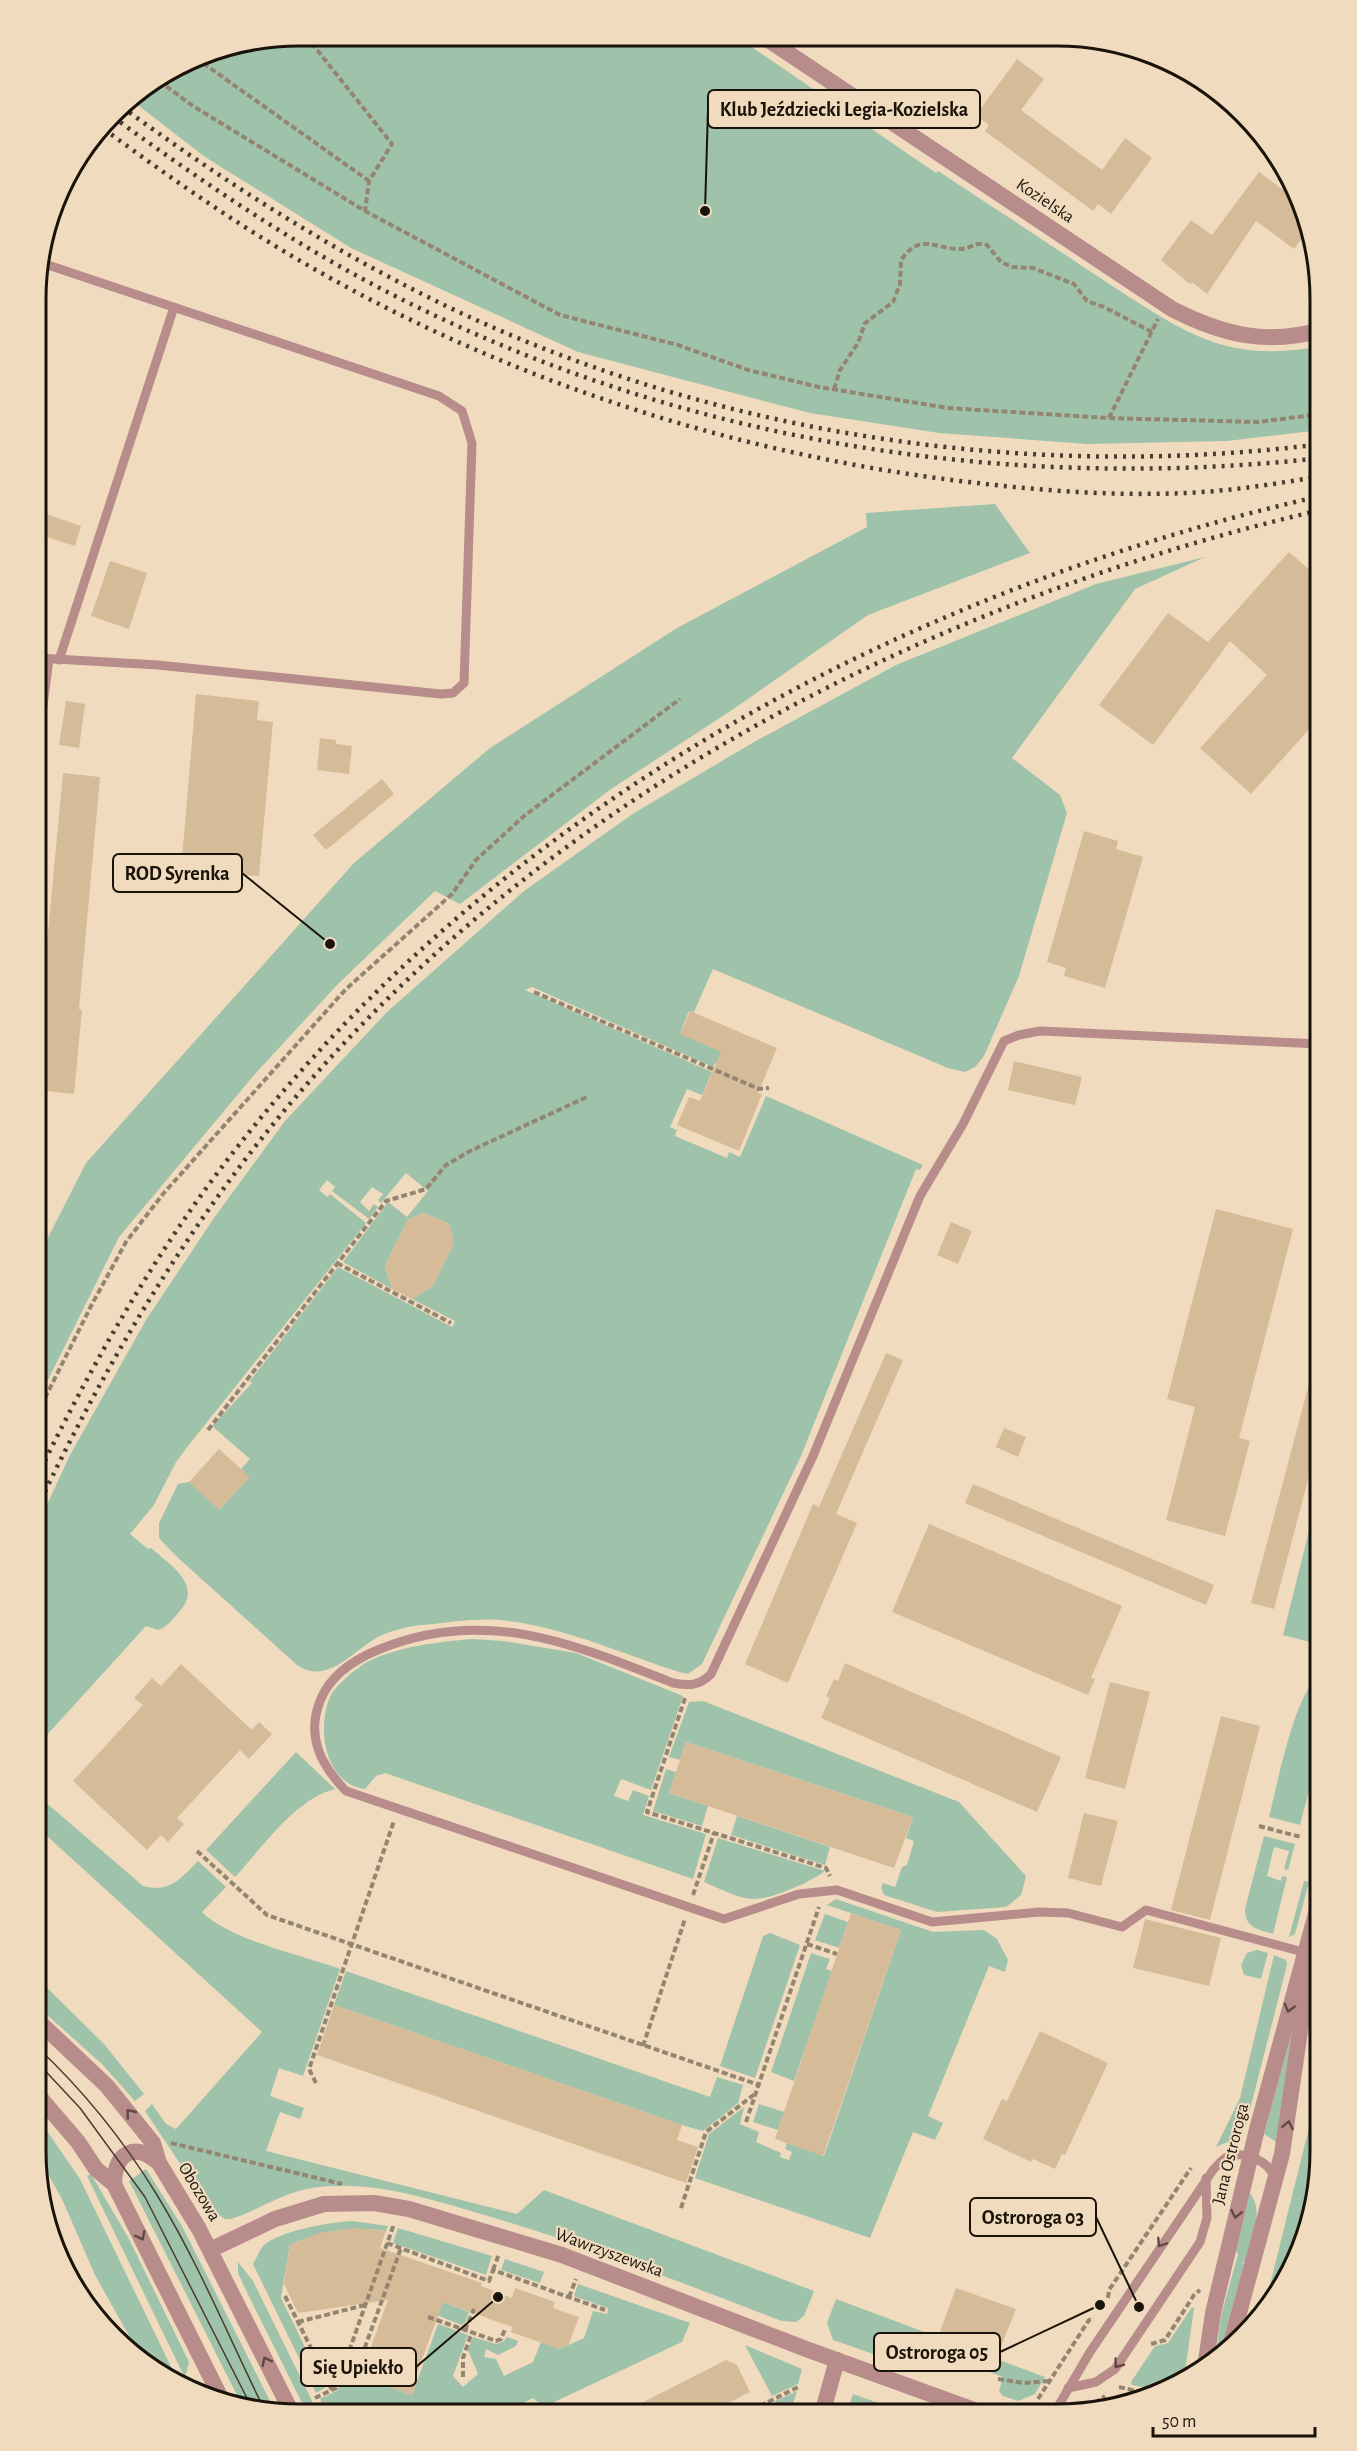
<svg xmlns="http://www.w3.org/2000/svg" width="1357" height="2451" viewBox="0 0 1357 2451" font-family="'Alegreya Sans',sans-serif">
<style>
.green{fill:#9fc2ab}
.building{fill:#d6bb99}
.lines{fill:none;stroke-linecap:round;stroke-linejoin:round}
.path{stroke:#948571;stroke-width:4;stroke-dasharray:6 3;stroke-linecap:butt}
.service{stroke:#b78c8a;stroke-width:9}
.minor{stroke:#b78c8a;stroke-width:16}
.tertiary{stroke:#b78c8a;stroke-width:16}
.tram{stroke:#483d30;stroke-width:1.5}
.rail{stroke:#483d30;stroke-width:4.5;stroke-dasharray:3 6;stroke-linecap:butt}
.oneway{stroke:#614943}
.labels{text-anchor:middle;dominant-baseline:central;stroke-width:4.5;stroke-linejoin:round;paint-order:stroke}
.street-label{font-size:18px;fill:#1a1309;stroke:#f1dbbf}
.rim{fill:none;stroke:#1a1309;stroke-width:3}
.leader{fill:none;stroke:#1a1309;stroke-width:2}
.callout-dot{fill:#1a1309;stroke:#f1dbbf;stroke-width:2}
.callout{fill:#f1dbbf;stroke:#1a1309;stroke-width:2}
.callout-label{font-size:20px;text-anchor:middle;font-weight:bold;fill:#1a1309}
</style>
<rect width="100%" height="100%" fill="#f1dbbf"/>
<!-- green -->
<g class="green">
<path d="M299 36 740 39 936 173 938 171C990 205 1042 239 1094 274 1132 298 1171 327 1213 342 1249 354 1285 353 1321 346V430L1227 441 1087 444 939 433 810 413 578 352 351 248 205 157 130 99 199 56Z"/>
<polygon points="995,504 1030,553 868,615 732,710 611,789 460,904 435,891 337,985 254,1075 119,1237 37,1402 37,1259 86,1163 354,863 490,748 677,628 867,527 866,513"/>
<path d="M1205 557 1135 589 1012 758 1060 795 1067 813 1019 976 984 1056 975 1067 965 1072 948 1068 713 969 694 1012 689 1011 680 1033 757 1067 752 1079 715 1063 713 1067 532 987 525 990 712 1072 702 1095 687 1089 670 1127 677 1130 675 1136 727 1158 729 1152 740 1157 766 1096 923 1165 920 1170 916 1169 801 1456 702 1664 688 1674 679 1672C620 1653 562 1626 499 1620 475 1618 446 1623 422 1625 408 1626 385 1632 373 1640 350 1654 326 1685 297 1665L176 1556 159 1538V1523L178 1484 189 1482 220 1509 249 1477 241 1469 250 1459 212 1426 252 1383 250 1381 338 1267 452 1327 455 1321 412 1299 432 1287 454 1243 449 1224 424 1213 408 1219 385 1266 392 1289 343 1262 388 1202 407 1217 428 1191 406 1173 381 1203 378 1200 383 1194 372 1187 360 1202 369 1211 374 1204 378 1207 369 1219 332 1191 335 1187 327 1180 319 1190 327 1197 330 1194 366 1223 188 1446 176 1462 154 1505 130 1534 148 1549 151 1548C170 1565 204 1585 179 1612 173 1619 167 1627 158 1630L146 1626 36 1747 37 1526 70 1455 146 1320 214 1218 285 1121 387 1012 524 891 634 813 754 742 896 665 1096 584Z"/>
<polygon points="1321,1483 1321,1645 1283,1635"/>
<path d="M472 1639 503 1641 576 1653 683 1696 651 1790 621 1779 614 1796 628 1801 633 1790 649 1796 643 1815 706 1834 693 1879 385 1773 376 1776 365 1789C324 1784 316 1726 331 1695 337 1684 359 1666 369 1661 401 1646 438 1642 472 1639Z"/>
<path d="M1321 1674V1746L1300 1825 1269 1817C1277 1786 1295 1690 1321 1674Z"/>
<polygon points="703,1701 959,1802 1026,1876 1021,1895 1006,1907 937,1912 884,1895 881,1888 883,1883 895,1887 902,1867 907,1865 914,1841 906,1838 913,1817 686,1742 680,1760 669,1757 689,1702"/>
<path d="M296 1752 335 1789C295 1799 263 1847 235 1877L206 1850Z"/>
<polygon points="666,1769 676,1772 669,1793 708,1806 702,1826 653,1811"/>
<path d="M36 1794 143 1886C170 1893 180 1879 198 1861L226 1887 202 1912C230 1940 301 1955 340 1969L303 2076 279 2068 270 2096 304 2108 300 2119 280 2112 266 2151 517 2214 544 2190 814 2291 804 2316 796 2322 782 2321C682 2283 584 2244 481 2214 426 2198 370 2179 312 2188 282 2193 259 2210 231 2219H225L211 2210 145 2111 152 2104 166 2124 176 2129 262 2032 36 1826Z"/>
<polygon points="737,1816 830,1847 825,1865 731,1835"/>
<path d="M1264 1836 1295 1844 1288 1870 1284 1869 1289 1851 1274 1847 1267 1876 1281 1881 1282 1876 1287 1877 1273 1934C1257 1929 1245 1928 1245 1909Z"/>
<path d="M718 1838 825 1871C811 1882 772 1899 754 1899 738 1899 719 1888 704 1882Z"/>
<polygon points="1304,1881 1309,1882 1295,1934 1289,1937"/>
<polygon points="836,1899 933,1932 984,1930 997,1939 1008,1960 1005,1972 989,1966 928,2116 943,2123 935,2140 913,2132 870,2238 695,2178 709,2134 744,2107 740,2124 759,2132 756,2142 781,2153 780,2157 789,2160 792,2152 785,2149 787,2143 824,2156 901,1930 827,1905"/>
<polygon points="825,1914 848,1922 839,1948 815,1940"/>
<polygon points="770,1933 800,1945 755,2078 720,2066 763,1936"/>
<polygon points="1257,1950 1268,1953 1261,1979 1244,1975 1241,1965 1247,1953"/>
<polygon points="811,1953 830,1959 826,1969 832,1971 794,2081 771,2072"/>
<polygon points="1274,1955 1286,1960 1287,1965 1246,2125 1239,2137 1216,2147 1240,2098"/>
<polygon points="1320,1965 1320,2019 1316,2037 1311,2035"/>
<polygon points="346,1971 710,2097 717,2077 743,2085 738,2103 703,2131 682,2125 334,2005"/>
<polygon points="36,1977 104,2044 144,2094 135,2101 102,2064 36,2005"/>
<polygon points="1292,2031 1276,2142 1264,2134"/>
<polygon points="1320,2083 1320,2169 1301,2252 1266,2312 1267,2297"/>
<polygon points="759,2104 784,2112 778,2130 753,2122"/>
<polygon points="36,2115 80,2179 178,2381 143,2361 95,2275 62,2199 36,2153"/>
<polygon points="146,2169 182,2226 276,2413 243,2407 129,2181"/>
<polygon points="91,2174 129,2239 189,2362 185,2378 87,2176"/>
<path d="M1250 2193C1265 2213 1251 2241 1245 2262L1242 2263 1244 2264 1218 2361 1215 2362 1221 2316 1238 2254 1236 2251Z"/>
<path d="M352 2221 388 2226 386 2231C352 2226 322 2230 290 2245L281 2298 325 2388 316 2393 253 2264C256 2259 259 2252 262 2247 277 2231 331 2222 352 2221Z"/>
<polygon points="398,2228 492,2256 486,2275 393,2243"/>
<polygon points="505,2259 544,2272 540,2283 501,2270"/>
<polygon points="238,2262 253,2281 318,2413 307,2413 244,2286 238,2273"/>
<polygon points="578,2284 690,2323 682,2342 552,2403 539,2403 533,2398 503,2413 327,2413 320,2399 338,2390 345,2371 412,2395 438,2324 468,2335 453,2376 463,2387 478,2374 468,2350 473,2337 496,2344 504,2341 507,2337 518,2341 516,2346 498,2355 486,2349 484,2357 496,2359 504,2376 533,2362 541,2342 559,2349 584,2338 593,2311 607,2314 608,2308 574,2296"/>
<polygon points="435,2299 469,2312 465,2323 461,2325 430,2312"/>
<polygon points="836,2299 1045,2377 1035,2394 1018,2401 1003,2396 999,2391 1003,2377 929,2349 919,2354 915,2365 911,2367 833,2340 827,2323"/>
<polygon points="1192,2307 1194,2308 1184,2379 1161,2391 1132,2385 1131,2382 1155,2346 1168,2343"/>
<polygon points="745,2345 802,2369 798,2384 772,2396"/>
<polygon points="797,2391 790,2414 782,2414 775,2401"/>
<polygon points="853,2394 898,2410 898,2415 847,2412"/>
</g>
<!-- building -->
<g class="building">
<polygon points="1017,59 1044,79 1021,110 1102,170 1125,138 1152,158 1111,214 1098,204 1093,211 985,131 989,125 976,115"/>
<polygon points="1259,172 1302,204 1309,229 1294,249 1256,221 1207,294 1192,282 1190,284 1161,260 1191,220 1212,235"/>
<polygon points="38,511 81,526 75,546 38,534"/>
<polygon points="1289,552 1321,580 1321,716 1251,794 1200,748 1267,675 1230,641 1153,745 1099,705 1168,613 1208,642"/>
<polygon points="110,561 147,573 129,629 91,616"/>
<polygon points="196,694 259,701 257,720 273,722 259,876 181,870"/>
<polygon points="66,701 85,704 79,748 59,745"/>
<polygon points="320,738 336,740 336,744 352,746 349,774 317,770"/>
<polygon points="63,773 100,777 79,1009 82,1010 74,1094 37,1090 37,1005 41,1006"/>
<polygon points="382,779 394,794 326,850 313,835"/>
<polygon points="1084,831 1118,841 1116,849 1143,857 1105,988 1064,976 1066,968 1047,962"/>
<polygon points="690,1011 777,1048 758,1093 762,1094 739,1151 677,1125 689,1097 700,1101 721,1052 680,1034"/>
<polygon points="1014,1061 1082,1077 1075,1105 1008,1090"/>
<polygon points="1216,1209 1293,1229 1239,1438 1250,1441 1225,1536 1166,1520 1195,1407 1167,1399"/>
<polygon points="424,1213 449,1224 454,1243 432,1287 412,1299 392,1289 385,1266 408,1219"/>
<polygon points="951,1222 972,1231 958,1264 937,1255"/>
<polygon points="886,1353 903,1360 836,1514 857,1523 788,1683 745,1664 813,1504 819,1507"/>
<polygon points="1315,1361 1321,1362 1321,1430 1274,1609 1251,1603"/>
<polygon points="1004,1428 1026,1437 1018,1457 996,1447"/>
<polygon points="219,1449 250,1477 219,1510 189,1482"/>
<polygon points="973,1484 1214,1585 1206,1605 965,1503"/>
<polygon points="929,1524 1122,1606 1091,1678 1095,1679 1088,1695 892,1612"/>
<polygon points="845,1663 1061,1757 1037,1812 821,1718 830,1698 826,1696 834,1679 838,1681"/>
<polygon points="181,1664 252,1730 259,1722 272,1734 249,1759 240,1750 177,1818 184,1824 168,1842 161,1835 147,1850 73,1781 143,1705 134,1698 152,1678 161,1686"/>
<polygon points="1110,1682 1150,1692 1125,1789 1085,1778"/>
<polygon points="1221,1716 1260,1726 1210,1920 1171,1910"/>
<polygon points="686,1742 913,1817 894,1868 669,1793"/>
<polygon points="1084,1813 1118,1821 1101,1886 1068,1878"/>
<polygon points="851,1913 901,1930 823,2156 775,2139"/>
<polygon points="1145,1919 1221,1938 1209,1986 1133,1968"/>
<polygon points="334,2005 682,2125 677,2140 698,2147 686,2183 317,2055"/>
<polygon points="1040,2031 1108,2063 1065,2155 1062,2154 1055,2169 1033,2159 1031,2162 983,2139 1002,2099 1007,2101"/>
<polygon points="353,2228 386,2231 380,2248 482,2283 481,2286 512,2298 515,2288 555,2302 553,2308 579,2317 569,2344 559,2349 511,2332 512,2327 443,2302 415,2379 418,2380 412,2395 360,2377 388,2300 298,2313 284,2284 290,2245 320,2233"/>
<polygon points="956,2288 1016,2309 996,2359 938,2337"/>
<polygon points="726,2360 737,2365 750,2392 706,2414 620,2414"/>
</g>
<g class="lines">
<!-- path -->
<g class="path">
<polyline points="306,36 392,144 369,181 365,211"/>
<polyline points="196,58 369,181"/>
<polyline points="159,81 193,106 365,211 560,315 678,345 748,370 819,387 948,408 1109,418 1258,422 1321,414"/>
<path d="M834 389 840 370 858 343 865 323 893 302 900 284 901 260C921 232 934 249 960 249 972 249 973 241 987 245L1001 262 1012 267 1033 268 1074 284 1087 301 1104 307 1152 332"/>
<polyline points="1109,418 1158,319"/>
<polyline points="534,992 759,1089 769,1088"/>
<polyline points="337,1263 451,1323"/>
<polyline points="37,1414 91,1306 126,1242 163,1194 346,989 452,894 476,860 524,816 680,699"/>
<polyline points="208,1430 386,1201 426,1189 446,1165 470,1151 589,1096"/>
<polyline points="685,1698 647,1812 826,1868 830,1876"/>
<polyline points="1259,1826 1301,1837"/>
<polyline points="197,1851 267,1915 759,2085"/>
<polyline points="693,1895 714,1833"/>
<polyline points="807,1944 837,1954"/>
<polyline points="643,2046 685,1919"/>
<polyline points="316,2083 309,2069 394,1821"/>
<polyline points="746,2122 819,1907"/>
<polyline points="171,2143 342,2184"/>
<polyline points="681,2208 706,2132 756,2093"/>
<polyline points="387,2243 489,2281 493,2270 605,2310"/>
<polyline points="63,2264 71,2258"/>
<polyline points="493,2270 499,2254"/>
<polyline points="285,2296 332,2390"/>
<polyline points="569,2297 576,2279"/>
<polyline points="1108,2298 1109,2290 1191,2168"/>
<polyline points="428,2317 496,2341 501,2339 505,2329"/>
<polyline points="298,2322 365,2305"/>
<polyline points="465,2330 474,2309"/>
<polyline points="1151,2344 1165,2340 1194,2295 1200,2290"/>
<polyline points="344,2365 357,2369 401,2248"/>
<polyline points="463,2377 463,2358 472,2332"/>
<polyline points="998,2379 1024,2383 1050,2381"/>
<polyline points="1119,2387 1154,2395"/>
<polyline points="315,2398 336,2388 394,2224"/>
<polyline points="1038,2399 1089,2320 1094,2319"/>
<polyline points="1133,2403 1135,2391"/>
<polyline points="719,2408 722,2414"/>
<polyline points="1090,2410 1092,2405 1105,2396"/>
<polyline points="744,2414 800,2386"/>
<polyline points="902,2415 905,2406"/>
</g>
<!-- service -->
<g class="service">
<polyline points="38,658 158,665 441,694 453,693 464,683 472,443 462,411 439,396 39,262"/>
<polyline points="59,660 174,307"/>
<polyline points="38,745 49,659"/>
<path d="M1307 1953 1146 1910 1122 1927 1068 1913 1039 1912 932 1922 837 1890 799 1894 724 1919 346 1791C321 1765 306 1737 320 1701 330 1675 355 1659 380 1649 485 1606 574 1644 673 1683 689 1686 699 1686 711 1674L813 1456 920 1196 963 1124 1004 1041 1019 1035 1040 1031 1321 1044"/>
<polyline points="1068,2388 1096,2382 1115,2369 1200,2242 1207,2218 1206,2178"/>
<path d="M1053 2415 1090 2352 1213 2170C1217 2166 1221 2160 1227 2157 1243 2150 1270 2161 1274 2178"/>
</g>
<!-- minor -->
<g class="minor">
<path d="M767 39 1172 309C1221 334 1266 346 1321 330"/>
<polyline points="210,2250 275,2219 324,2204 374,2203 409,2209 562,2255 806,2349 988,2415"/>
<polyline points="1229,2350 1282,2154 1304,2004 1306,1969"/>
<polyline points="1205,2368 1213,2313 1257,2129 1320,1899"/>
<polyline points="822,2414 837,2360"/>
</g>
<!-- tertiary -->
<g class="tertiary">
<polyline points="36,2019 107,2086 153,2143 159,2163 199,2229 292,2413"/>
<polyline points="36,2093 78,2142 96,2169 114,2184 223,2402"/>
<path d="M114 2184C115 2153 134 2141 159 2163"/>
</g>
<!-- tram -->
<g class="tram">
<path d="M36 2046C83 2090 124 2141 157 2195 199 2264 230 2340 266 2413"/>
<polyline points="36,2061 80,2108 145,2197 253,2410"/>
</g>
<!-- rail -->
<g class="rail">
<path d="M122 107C222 180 326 247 438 302 708 434 1024 482 1321 444"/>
<path d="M113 117C197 178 283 237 374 285 665 439 996 494 1321 458"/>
<path d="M104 129C173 180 242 228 316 270 518 385 746 457 977 483 1045 491 1116 496 1185 493 1231 491 1276 484 1321 476"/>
<path d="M37 1477C86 1376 141 1278 207 1187 473 824 887 594 1321 496"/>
<path d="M37 1508C97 1382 166 1262 251 1152 512 815 911 605 1321 510"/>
</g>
</g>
<!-- one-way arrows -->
<defs><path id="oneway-chevron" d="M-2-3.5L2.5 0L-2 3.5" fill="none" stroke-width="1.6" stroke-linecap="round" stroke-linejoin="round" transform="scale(1.5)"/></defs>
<g class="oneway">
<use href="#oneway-chevron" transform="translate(1289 2008) rotate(105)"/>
<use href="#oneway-chevron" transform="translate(130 2113) rotate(-129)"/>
<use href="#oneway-chevron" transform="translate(1288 2125) rotate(-79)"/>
<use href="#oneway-chevron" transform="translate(1236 2214) rotate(103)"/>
<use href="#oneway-chevron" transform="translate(141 2236) rotate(63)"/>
<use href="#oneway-chevron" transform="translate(1161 2243) rotate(123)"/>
<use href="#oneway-chevron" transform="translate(266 2361) rotate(-117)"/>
<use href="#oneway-chevron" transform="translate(1118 2364) rotate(127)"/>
</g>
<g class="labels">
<!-- street labels -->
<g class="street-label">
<text transform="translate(1045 201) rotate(34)">Kozielska</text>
<text transform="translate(1231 2154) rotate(-76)">Jana Ostroroga</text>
<text transform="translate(199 2192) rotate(59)">Obozowa</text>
<text transform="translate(609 2253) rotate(20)">Wawrzyszewska</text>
</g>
</g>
<!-- crop -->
<path d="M0 0H1357V2451H0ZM299 46H1057A253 253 0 0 1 1310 299V2151A253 253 0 0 1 1057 2404H299A253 253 0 0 1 46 2151V299A253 253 0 0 1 299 46Z" fill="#f1dbbf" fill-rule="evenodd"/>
<path class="rim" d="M299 46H1057A253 253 0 0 1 1310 299V2151A253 253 0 0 1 1057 2404H299A253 253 0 0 1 46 2151V299A253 253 0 0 1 299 46Z"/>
<!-- callouts -->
<path class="leader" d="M705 211L708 109M330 944L242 873M1139 2307L1096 2217M1100 2305L1000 2352M498 2297L416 2367"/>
<g class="callout-dot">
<circle cx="705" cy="211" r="6"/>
<circle cx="330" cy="944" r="6"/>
<circle cx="1139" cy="2307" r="6"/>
<circle cx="1100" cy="2305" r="6"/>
<circle cx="498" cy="2297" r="6"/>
</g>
<g class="callout">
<rect x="708" y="90" width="272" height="38" rx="6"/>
<rect x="113" y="854" width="129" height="38" rx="6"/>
<rect x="970" y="2198" width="126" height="38" rx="6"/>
<rect x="874" y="2333" width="126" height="38" rx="6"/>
<rect x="301" y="2348" width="115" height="38" rx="6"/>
</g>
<g class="callout-label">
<text x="844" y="116">Klub Jeździecki Legia-Kozielska</text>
<text x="177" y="880">ROD Syrenka</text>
<text x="1033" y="2224">Ostroroga 03</text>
<text x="937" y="2359">Ostroroga 05</text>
<text x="358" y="2374">Się Upiekło</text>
</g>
<!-- scale -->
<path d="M1153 2427v9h162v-9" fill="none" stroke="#1a1309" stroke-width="3"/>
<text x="1162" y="2427" font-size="18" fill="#1a1309" stroke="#f1dbbf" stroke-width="4.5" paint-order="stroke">50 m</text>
</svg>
